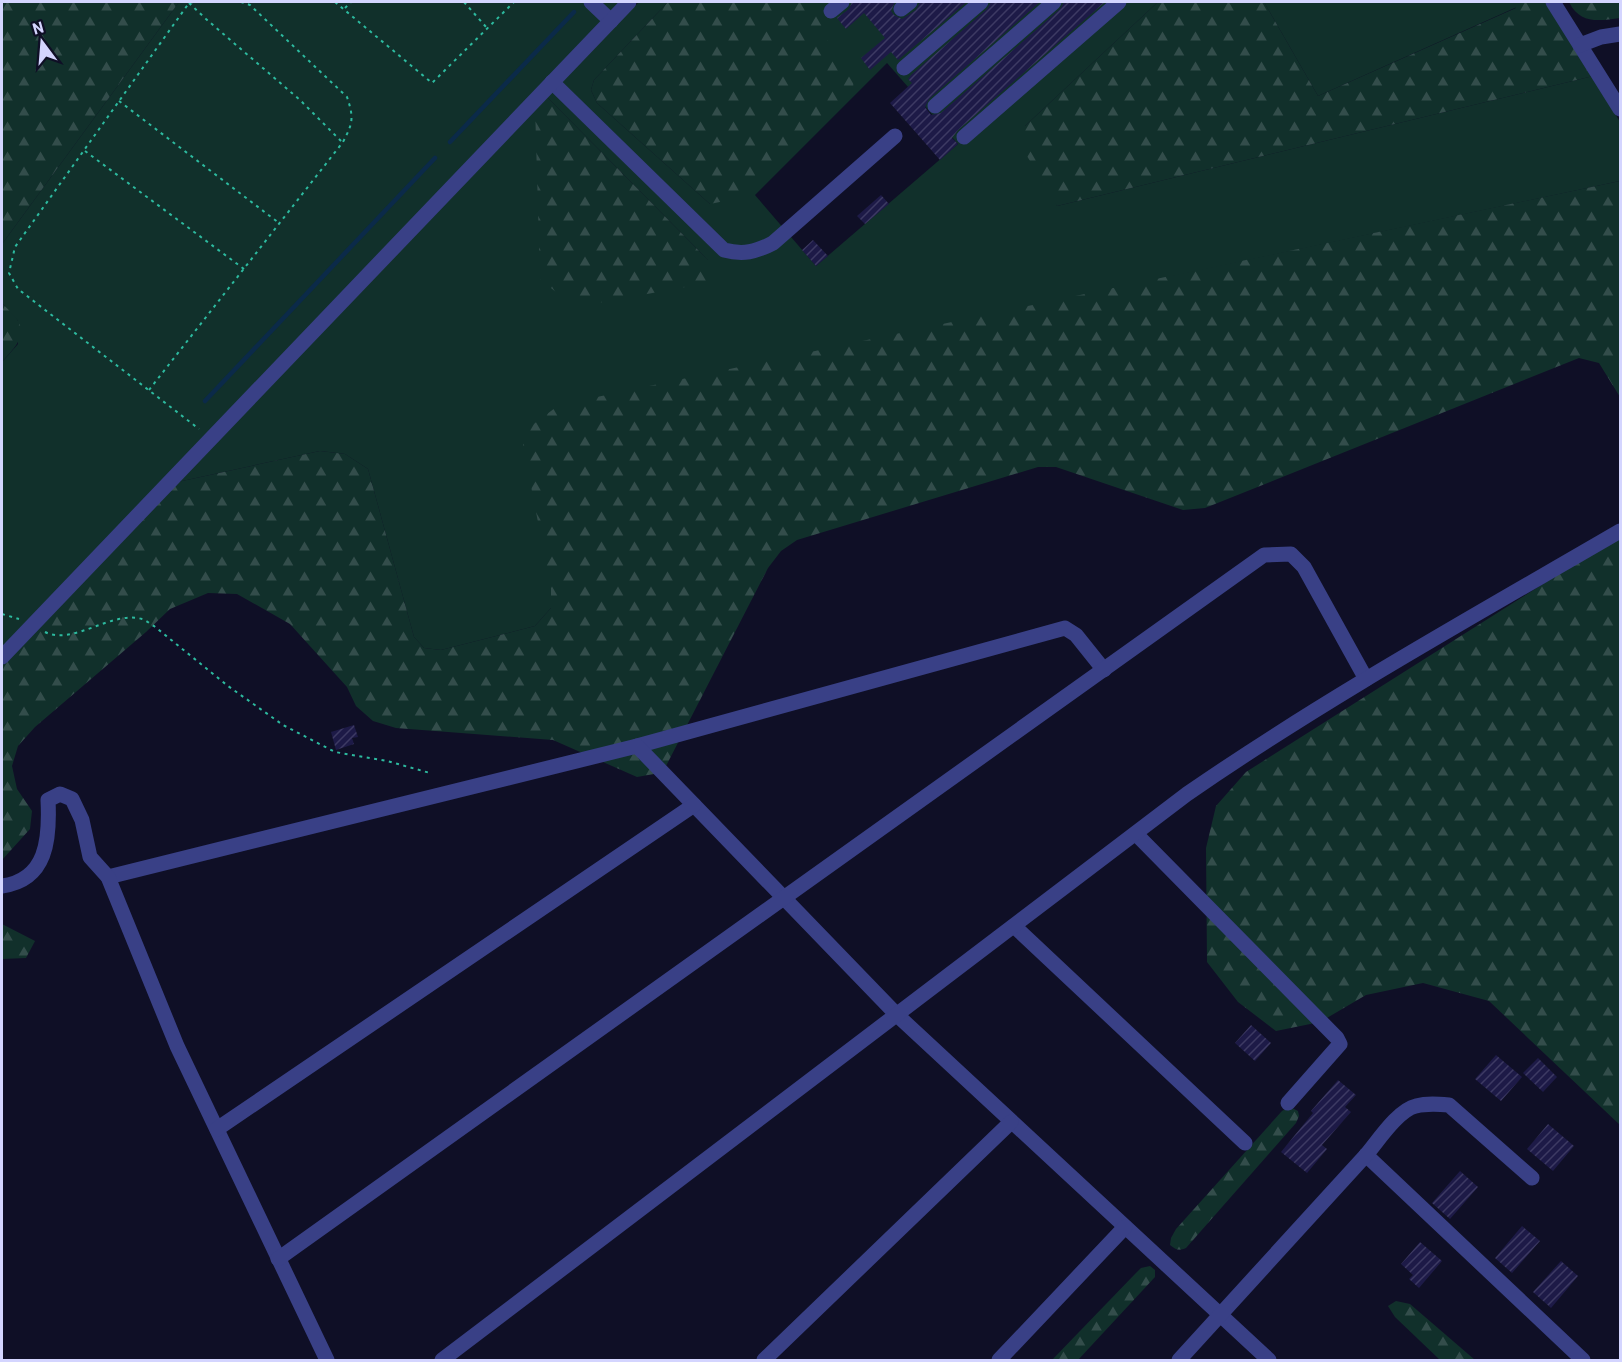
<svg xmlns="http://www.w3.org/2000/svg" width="1622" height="1362" viewBox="0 0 1622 1362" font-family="Barlow,sans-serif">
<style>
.green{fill:#11302b;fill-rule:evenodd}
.forest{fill:url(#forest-firs)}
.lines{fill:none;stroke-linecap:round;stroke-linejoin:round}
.stream{stroke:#0b2a49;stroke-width:4.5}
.building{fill:url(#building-hatch)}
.path{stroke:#2dba9f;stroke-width:2;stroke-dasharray:3 4.5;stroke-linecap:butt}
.minor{stroke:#394086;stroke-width:15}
</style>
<defs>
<pattern id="forest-firs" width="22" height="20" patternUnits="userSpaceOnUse" patternTransform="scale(1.5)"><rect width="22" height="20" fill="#11302b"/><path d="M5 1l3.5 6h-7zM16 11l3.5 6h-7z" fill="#334d4b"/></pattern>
<pattern id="building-hatch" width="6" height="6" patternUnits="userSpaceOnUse" patternTransform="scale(1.5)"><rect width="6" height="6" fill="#1d1a47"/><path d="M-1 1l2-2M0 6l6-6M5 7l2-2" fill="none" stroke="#3d3a63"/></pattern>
</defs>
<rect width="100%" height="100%" fill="#0f0f26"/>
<!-- green -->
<g class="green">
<polygon points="179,2 623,2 2,652 2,362 18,344 18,321 2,303 2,244"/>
<path d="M639 2H668L594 80 591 90 597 103 710 204 791 2H1158L1025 126 1057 206 1593 76 1620 122V181L1164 278 551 589V608L535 626 441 650 424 648 414 637 368 469 345 454 320 451 173 483 535 105 708 260 545 95ZM887 63 958 144 816 266 755 195Z"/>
<polygon points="1264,2 1513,2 1517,7 1318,96"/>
</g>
<!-- forest -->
<g class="forest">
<polygon points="2,2 179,2 2,244"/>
<polygon points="668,2 815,2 832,21 826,39 845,59 854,74 853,90 739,198 710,204 597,103 591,90 594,80"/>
<polygon points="1158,2 1264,2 1318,96 1516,8 1513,2 1545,2 1593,76 1057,206 1024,151 1020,140 1025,126"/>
<path d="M1569 2H1620V18C1598 21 1580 24 1569 2Z"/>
<polygon points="545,95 708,260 711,267 713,282 592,304 562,297 540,279 535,105"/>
<polygon points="1620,181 1620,397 1599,363 1579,358 1205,508 1183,510 1056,467 1038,467 797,540 781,551 768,568 666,766 654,774 637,777 553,740 396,728 373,721 356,706 347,687 290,624 237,594 208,593 170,609 146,632 35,727 18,746 12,766 17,789 32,811 30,829 2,860 2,662 173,483 320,451 345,454 368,469 414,637 424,648 441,650 535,626 551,608 551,589 523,445 531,426 559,405"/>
<path d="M2 303C6 308 15 315 18 321 28 337 11 351 2 362Z"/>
<polygon points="1620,537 1620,1125 1489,1001 1423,983 1366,995 1320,1022 1276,1031 1238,1002 1207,962 1206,848 1216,806 1246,772 1600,548"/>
<polygon points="2,924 35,941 26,958 2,959"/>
<path d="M1287 1108H1292L1298 1111 1299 1116 1296 1123 1186 1248C1179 1251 1176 1250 1170 1245L1171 1238 1176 1229 1282 1111Z"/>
<polygon points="1150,1266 1155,1270 1155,1277 1078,1360 1052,1360 1135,1274 1141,1268"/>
<polygon points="1396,1301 1410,1304 1475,1360 1440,1360 1395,1317 1388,1306"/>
</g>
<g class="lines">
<!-- stream -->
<g class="stream">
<polyline points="450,142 574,12"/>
<polyline points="205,401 435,158"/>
</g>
</g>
<!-- building -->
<g class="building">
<polygon points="852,2 895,2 891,11 894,15 902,19 916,10 920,2 967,2 898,60 891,52 870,70 861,58 885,38 864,13 846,29 837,18 849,9"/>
<polygon points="991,2 1040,2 929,99 925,107 931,115 941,113 1060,9 1064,2 1105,2 958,130 952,138 958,144 940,160 890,103 912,83 908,79 911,75 987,9"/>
<polygon points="881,195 889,204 865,224 857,216"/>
<polygon points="813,240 828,256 816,266 802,250"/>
<polygon points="354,725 358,737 352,738 354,744 336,750 331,732"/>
<polygon points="1251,1025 1271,1043 1255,1061 1235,1043"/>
<polygon points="1496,1055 1522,1077 1501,1101 1475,1079"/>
<polygon points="1538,1058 1557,1077 1543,1092 1523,1073"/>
<polygon points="1338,1080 1356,1095 1345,1107 1351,1112 1322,1145 1327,1149 1307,1173 1281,1152 1313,1113 1311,1111"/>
<polygon points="1548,1124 1574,1146 1553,1171 1527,1149"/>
<polygon points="1460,1171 1478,1187 1450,1219 1432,1203"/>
<polygon points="1522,1226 1540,1241 1512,1273 1495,1258"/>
<polygon points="1420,1242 1442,1261 1419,1288 1409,1279 1413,1275 1401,1264"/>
<polygon points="1561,1261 1578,1276 1551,1308 1533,1292"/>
</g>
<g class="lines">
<!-- path -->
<g class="path">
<polyline points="193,2 189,3 15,247 9,273 18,289 199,429"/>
<polyline points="335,2 432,83 514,2"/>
<polyline points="464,2 487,28"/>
<polyline points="189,3 206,19 300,100 342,142"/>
<polyline points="345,8 351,2"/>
<polyline points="119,101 279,223"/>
<polyline points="85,151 244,269"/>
<path d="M149 390 343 142C353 123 354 118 347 97L250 5 241 2"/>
<polyline points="2,614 19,619"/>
<path d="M45 632C73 646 112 610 142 619 146 620 150 624 154 626L228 686 283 725 335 752 387 761 430 773"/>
</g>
<!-- minor -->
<g class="minor">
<polyline points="591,2 611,21"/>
<polyline points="1553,2 1620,109"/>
<polyline points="901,9 910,2"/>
<polyline points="831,11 842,2"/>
<polyline points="1580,45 1601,37 1620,34"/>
<polyline points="904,68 981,2"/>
<path d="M552 82 724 250C743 255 756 252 773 243L895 136"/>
<polyline points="935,106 1054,2"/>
<polyline points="964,137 1119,2"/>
<polyline points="2,657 629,2"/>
<polyline points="637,746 1065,628 1076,635 1104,670"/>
<polyline points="1136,834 1337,1038 1340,1044 1288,1103"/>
<polyline points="108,877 637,746 897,1015 1269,1360"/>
<path d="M2 886C47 880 50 839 48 800L60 794 72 799 82 820 90 857 108 877 177 1046 327 1360"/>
<polyline points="1014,926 1245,1143"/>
<polyline points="217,1129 694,805"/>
<polyline points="1366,1155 1583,1360"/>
<polyline points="278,1259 1264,555 1291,554 1304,567 1366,679"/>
<path d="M442 1360 1187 794C1326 698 1474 616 1620 531"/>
<polyline points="764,1360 1011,1122"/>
<polyline points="999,1360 1125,1227"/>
<path d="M1179 1360 1366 1155C1378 1141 1398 1110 1416 1106 1427 1103 1438 1104 1449 1105L1532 1178"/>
</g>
</g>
<!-- border -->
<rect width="1622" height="1362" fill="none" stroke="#d4d5ff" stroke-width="6"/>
<!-- north arrow -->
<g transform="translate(42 42) rotate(344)" stroke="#0f0f26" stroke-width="4.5" paint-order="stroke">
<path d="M0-4.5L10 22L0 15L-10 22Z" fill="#d4d5ff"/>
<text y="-9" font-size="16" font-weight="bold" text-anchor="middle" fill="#d4d5ff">N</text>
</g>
</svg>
